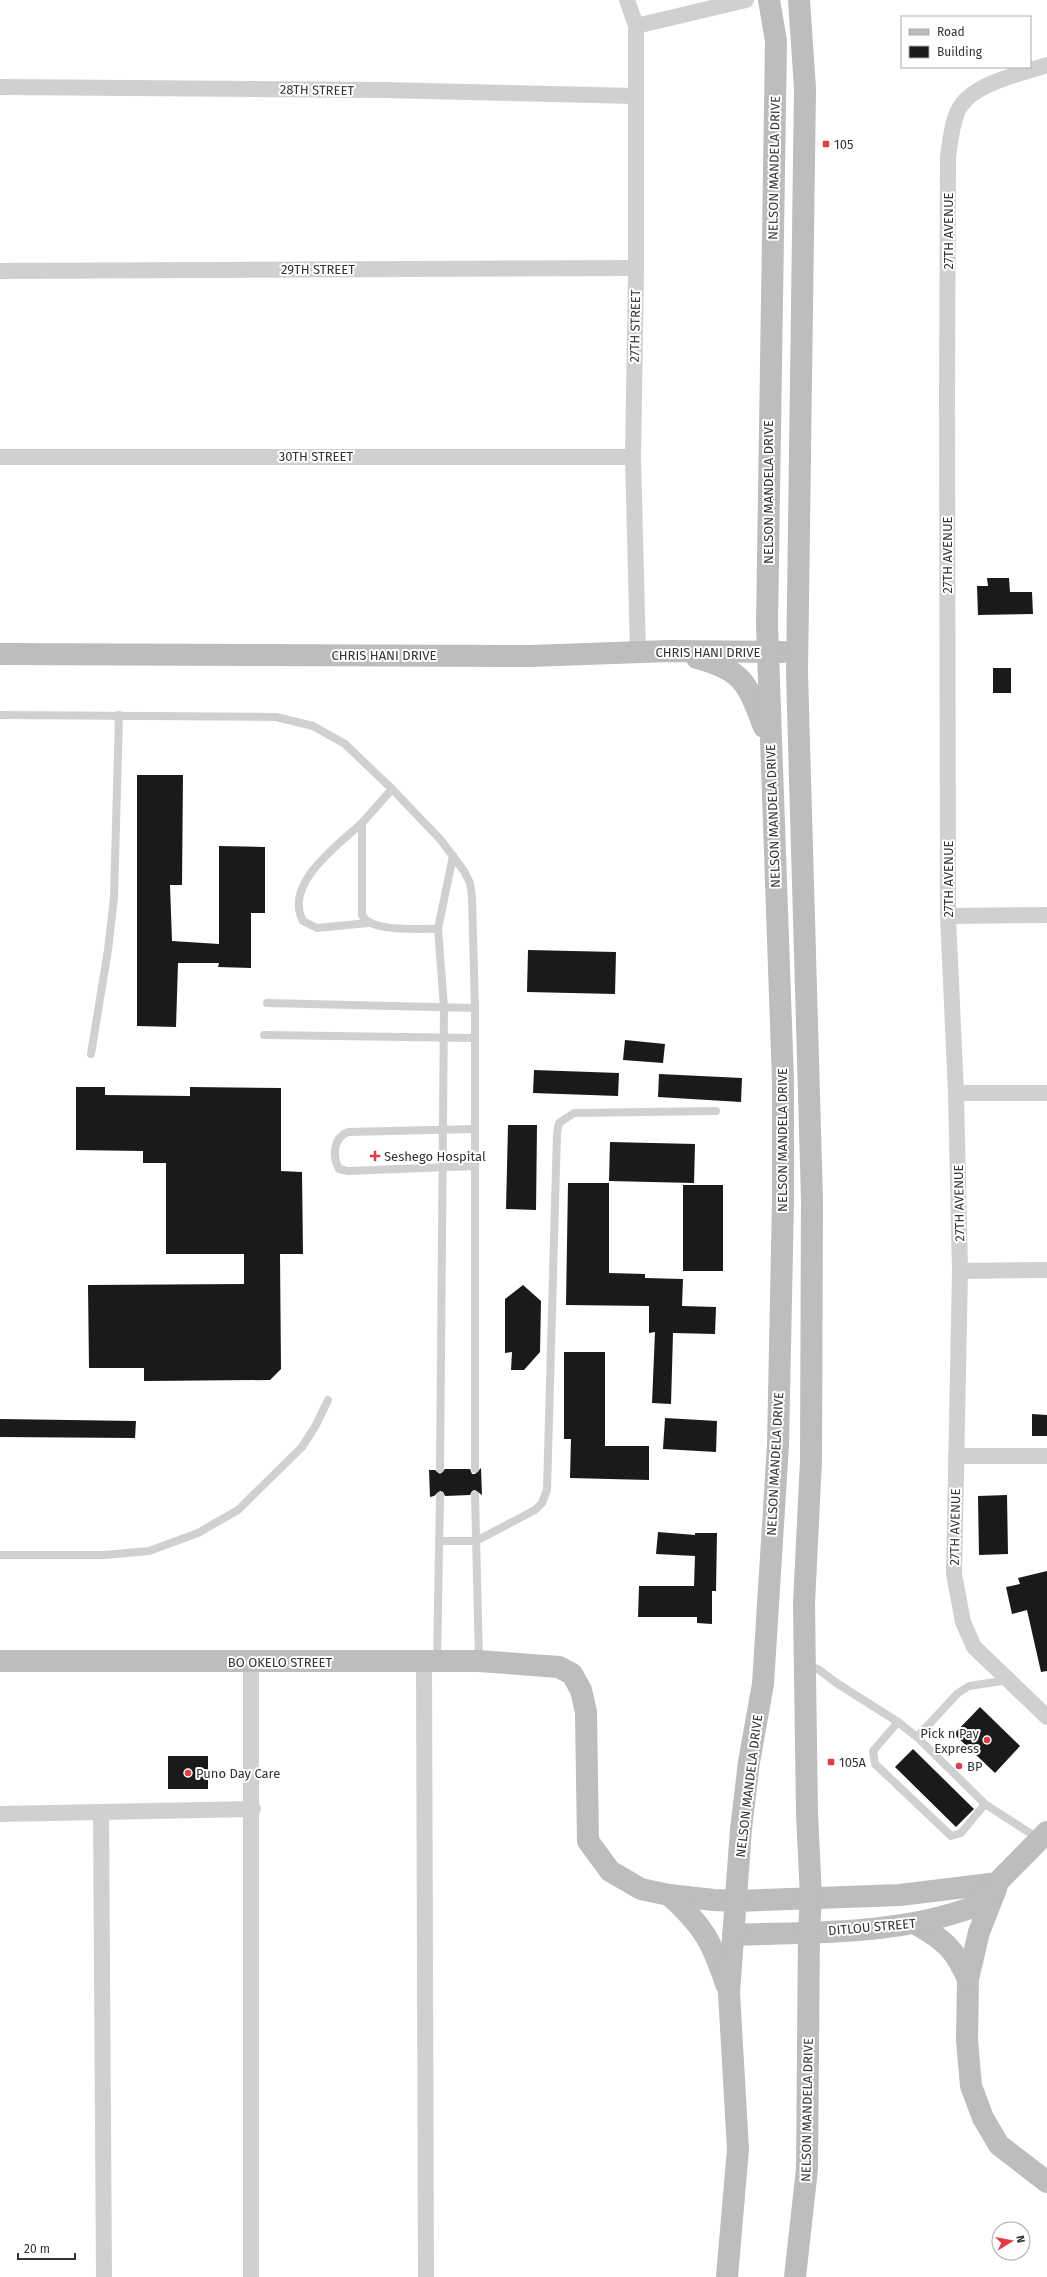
<svg xmlns="http://www.w3.org/2000/svg" width="1047" height="2277" viewBox="0 0 1047 2277" font-family="'Fira Sans',sans-serif">
<style>
.building{fill:#1a1a1a}
.lines{fill:none;stroke-linecap:round;stroke-linejoin:round}
.lane{stroke:#d0d0d0;stroke-width:8}
.street{stroke:#d0d0d0;stroke-width:16}
.secondary{stroke:#bdbdbd;stroke-width:22}
.poi-dot{fill:#e63946;stroke:#fff;stroke-width:1.5}
.labels{text-anchor:middle;dominant-baseline:central;stroke-width:4;stroke-linejoin:round;paint-order:stroke}
.street-label{font-size:13px;fill:#333;stroke:#fff}
.poi-label{font-size:13px;fill:#333;stroke:#fff;text-anchor:start}
</style>
<rect width="100%" height="100%" fill="#fff"/>
<!-- building -->
<g class="building">
<polygon points="987,578 1009,578 1010,592 1032,592 1033,614 978,615 977,586 988,586"/>
<rect x="993" y="668" width="18" height="25"/>
<polygon points="137,775 183,775 182,885 170,885 172,941 219,944 219,846 265,847 265,913 251,913 251,968 218,967 219,963 178,963 176,1027 137,1026"/>
<polygon points="528,950 616,952 615,994 527,992"/>
<polygon points="625,1040 665,1044 663,1063 623,1060"/>
<polygon points="534,1070 619,1073 618,1096 533,1093"/>
<polygon points="659,1074 742,1078 741,1102 658,1097"/>
<polygon points="76,1087 105,1087 105,1095 190,1096 190,1087 281,1088 281,1171 302,1172 303,1254 280,1254 281,1369 270,1380 144,1381 144,1368 89,1368 88,1285 244,1284 244,1254 166,1254 166,1163 143,1163 143,1151 76,1150"/>
<polygon points="508,1125 537,1125 536,1210 506,1209"/>
<polygon points="610,1142 695,1144 694,1183 609,1181"/>
<polygon points="568,1183 609,1183 609,1273 645,1274 645,1278 683,1279 682,1306 716,1307 715,1334 673,1333 671,1404 652,1403 655,1332 649,1333 649,1306 566,1305"/>
<rect x="683" y="1185" width="40" height="86"/>
<polygon points="523,1285 541,1301 540,1352 524,1370 511,1370 512,1352 505,1353 505,1299"/>
<polygon points="564,1352 605,1352 605,1446 649,1446 649,1480 570,1478 571,1439 564,1439"/>
<polygon points="1032,1414 1047,1415 1047,1436 1032,1436"/>
<polygon points="665,1418 717,1421 716,1452 663,1449"/>
<polygon points="0,1419 136,1421 135,1438 0,1437"/>
<polygon points="481,1468 482,1495 475,1490 472,1491 470,1495 445,1496 443,1492 440,1491 434,1496 430,1497 429,1470 435,1470 440,1474 445,1469 470,1469 472,1474 475,1474"/>
<polygon points="1007,1495 1008,1554 979,1555 978,1496"/>
<polygon points="658,1532 695,1535 695,1533 717,1533 716,1591 712,1591 712,1624 697,1623 697,1617 638,1617 639,1586 694,1586 695,1556 656,1554"/>
<polygon points="1047,1571 1047,1671 1041,1672 1027,1610 1012,1614 1006,1587 1020,1584 1018,1578"/>
<polygon points="980,1707 1020,1746 995,1773 954,1734"/>
<polygon points="913,1749 974,1809 956,1827 895,1767"/>
<rect x="168" y="1756" width="40" height="33"/>
</g>
<g class="lines">
<!-- lane -->
<g class="lane">
<polyline points="0,715 276,717 313,726 345,744 392,789 440,839 464,871 470,883 472,897 475,1008 475,1469"/>
<path d="M392 789 362 823V915C371 933 420 928 438 929"/>
<path d="M362 823C338 845 283 884 303 921L317 928 368 923"/>
<polyline points="267,1003 475,1008"/>
<polyline points="264,1035 474,1038"/>
<polyline points="91,1054 108,950 114,898 119,715"/>
<path d="M475 1166 348 1171 339 1169C332 1156 333 1138 348 1132L475 1129"/>
<polyline points="440,1469 444,1007 438,929 453,856"/>
<polyline points="475,1495 479,1660"/>
<polyline points="439,1541 476,1541 535,1510 542,1503 547,1490 557,1133 559,1123 574,1113 716,1111"/>
<polyline points="0,1555 104,1555 149,1551 198,1533 238,1510 302,1447 316,1425 328,1400"/>
<polyline points="437,1660 440,1496"/>
<polyline points="807,1665 818,1669 835,1682 898,1722 917,1737 985,1804 1039,1839"/>
<polyline points="898,1722 873,1751 875,1764 947,1832 951,1836 961,1833 985,1804"/>
<polyline points="917,1737 958,1693 969,1686 1009,1680"/>
</g>
<!-- street -->
<g class="street">
<polyline points="627,0 636,26 636,268 633,457 638,653"/>
<polyline points="636,26 746,0"/>
<path d="M1047 65C1020 74 968 84 957 113 951 127 950 143 948 158L947 392 948 916 956 1093 960 1271 954 1574 963 1622 974 1647 1047 1717"/>
<polyline points="0,87 383,90 635,96"/>
<polyline points="0,271 636,268"/>
<polyline points="0,457 633,457"/>
<polyline points="948,916 1047,915"/>
<polyline points="956,1093 1047,1093"/>
<polyline points="960,1271 1047,1270"/>
<polyline points="956,1456 1047,1456"/>
<polyline points="424,1661 426,2277"/>
<polyline points="101,1812 104,2277"/>
<polyline points="0,1814 253,1809"/>
<polyline points="251,2277 251,1662"/>
</g>
<!-- secondary -->
<g class="secondary">
<polyline points="0,654 530,656 669,651 783,652"/>
<path d="M697 658C744 671 747 683 764 727"/>
<polyline points="0,1661 479,1661 559,1667 572,1674 581,1690 586,1712 588,1841 610,1871 641,1889 669,1895 714,1900 736,1901 900,1895 998,1883"/>
<polyline points="996,1889 979,1932 968,1979 967,2040 971,2086 983,2118 999,2145 1047,2182"/>
<path d="M669 1895C703 1925 712 1942 726 1984"/>
<path d="M916 1924C945 1940 955 1950 968 1979"/>
<path d="M733 1935C814 1932 897 1935 973 1907L1047 1832"/>
<polyline points="727,2277 738,2149 729,1993 741,1829 749,1762 763,1684 778,1445 783,1200 783,1082 767,624 776,41 769,0"/>
<polyline points="795,2277 807,2169 809,1932 811,1897 807,1814 804,1604 811,1460 812,1200 797,673 805,88 799,0"/>
</g>
</g>
<!-- markers -->
<g class="poi-dot">
<rect x="822" y="140" width="8" height="8" rx="2"/>
<path d="M373 1150h4v4h4v4h-4v4h-4v-4h-4v-4h4z"/>
<circle cx="987" cy="1740" r="4"/>
<rect x="827" y="1758" width="8" height="8" rx="2"/>
<circle cx="959" cy="1766" r="4"/>
<circle cx="188" cy="1773" r="4"/>
</g>
<g class="labels">
<!-- street labels -->
<g class="street-label">
<text transform="translate(317 90) rotate(1)">28TH STREET</text>
<text transform="translate(774 168) rotate(-89)">NELSON MANDELA DRIVE</text>
<text transform="translate(948 231) rotate(-90)">27TH AVENUE</text>
<text x="318" y="269">29TH STREET</text>
<text transform="translate(635 326) rotate(-89)">27TH STREET</text>
<text x="316" y="456">30TH STREET</text>
<text transform="translate(768 492) rotate(-90)">NELSON MANDELA DRIVE</text>
<text transform="translate(947 555) rotate(-90)">27TH AVENUE</text>
<text x="708" y="652">CHRIS HANI DRIVE</text>
<text x="384" y="655">CHRIS HANI DRIVE</text>
<text transform="translate(773 816) rotate(-92)">NELSON MANDELA DRIVE</text>
<text transform="translate(948 879) rotate(-90)">27TH AVENUE</text>
<text transform="translate(782 1140) rotate(-90)">NELSON MANDELA DRIVE</text>
<text transform="translate(959 1203) rotate(-91)">27TH AVENUE</text>
<text transform="translate(775 1464) rotate(-87)">NELSON MANDELA DRIVE</text>
<text transform="translate(955 1527) rotate(-89)">27TH AVENUE</text>
<text x="280" y="1662">BO OKELO STREET</text>
<text transform="translate(749 1786) rotate(-83)">NELSON MANDELA DRIVE</text>
<text transform="translate(872 1927) rotate(-5)">DITLOU STREET</text>
<text transform="translate(807 2110) rotate(-89)">NELSON MANDELA DRIVE</text>
</g>
<!-- poi labels -->
<g class="poi-label">
<text x="834" y="144">105</text>
<text x="384" y="1156">Seshego Hospital</text>
<text x="979" y="1733" text-anchor="end">Pick n Pay<tspan x="979" dy="15">Express</tspan></text>
<text x="839" y="1762">105A</text>
<text x="967" y="1766">BP</text>
<text x="196" y="1773">Puno Day Care</text>
</g>
</g>
<!-- legend -->
<rect x="901" y="16" width="130" height="52" fill="#ffffff" stroke="#adadad"/>
<rect x="909" y="29" width="20" height="6" fill="#bdbdbd" stroke="#adadad"/>
<text x="937" y="36" font-size="12" fill="#333333">Road</text>
<rect x="909" y="46" width="20" height="12" fill="#1a1a1a" stroke="#adadad"/>
<text x="937" y="56" font-size="12" fill="#333333">Building</text>
<!-- north arrow -->
<g transform="translate(1011 2241) rotate(79)"><circle r="19" fill="#ffffff" stroke="#adadad"/>
<path d="M0-3L7 15L0 10L-7 15Z" fill="#e63946"/>
<text y="-6" font-size="11" font-weight="bold" text-anchor="middle" fill="#333333">N</text>
</g>
<!-- scale -->
<path d="M18 2253v6h57v-6" fill="none" stroke="#333333" stroke-width="2"/>
<text x="24" y="2253" font-size="12" fill="#333333" stroke="#ffffff" stroke-width="3" paint-order="stroke">20 m</text>
</svg>
